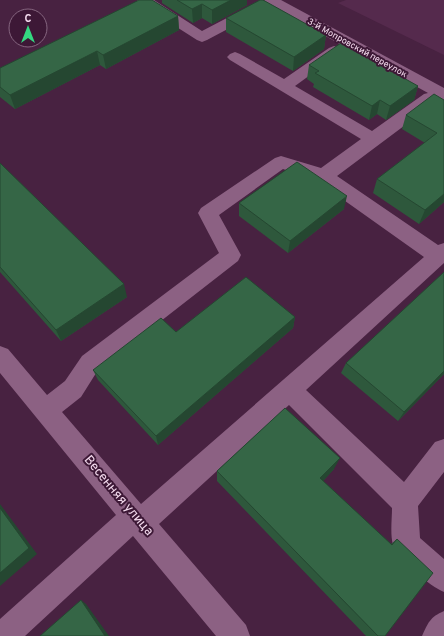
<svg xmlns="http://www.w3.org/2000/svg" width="444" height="636" viewBox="0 0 444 636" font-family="Overpass,sans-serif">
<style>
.built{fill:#552a4d}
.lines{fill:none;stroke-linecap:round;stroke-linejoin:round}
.minor{fill:#8c6183;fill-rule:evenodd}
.wall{fill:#2e583c}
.shaded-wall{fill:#254731}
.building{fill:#356646;stroke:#254731}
.labels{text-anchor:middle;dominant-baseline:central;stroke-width:4;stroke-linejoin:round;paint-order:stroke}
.far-street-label{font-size:9px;fill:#f4dbee;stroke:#3d1836}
.near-street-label{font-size:13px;fill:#f4dbee;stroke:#3d1836}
</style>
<rect width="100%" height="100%" fill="#482241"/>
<!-- built -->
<polygon class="built" points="346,0 444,0 444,55 338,3"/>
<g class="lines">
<!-- minor -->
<g class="minor">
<polygon points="137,0 154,0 202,31 246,8 251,7 256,8 258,11 256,14 207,40 202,42 197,40 139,3"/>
<path d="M264 0H281L444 88V100L438 99 436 102 337 176 438 245 444 243V263L306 390 404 482 435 442 444 439V472L418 506 420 538 444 559V592C431 587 396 558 393 545 390 534 392 519 392 508L289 405 159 524 246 625 250 636H216L133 536 25 636H0V619L116 515 0 373V346L8 349 47 395 65 381 82 356 219 253 198 213 201 208 275 158 281 156 321 168 361 139 230 60 227 57 230 54 235 52 240 54 284 79 329 48 334 46 339 48 342 51 339 54 295 86 372 131 424 94 428 93 266 3ZM283 169 317 181 424 257 141 504 62 412 81 397 98 370 238 261 241 255 219 215Z"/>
<path d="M444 611V636H422C428 623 430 617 444 611Z"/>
</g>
</g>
<!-- wall -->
<g class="wall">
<polygon points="162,0 247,0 247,5 212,24 202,18 193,23 162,3"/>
<polygon points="178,16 179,30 106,69 100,65 15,109 0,97 0,68"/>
<polygon points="226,18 326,35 324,49 293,71 226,32"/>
<polygon points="309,65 418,86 414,100 386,120 377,114 369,120 313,87 314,84 307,79"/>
<polygon points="444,100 444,202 419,224 373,193 377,179 425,143 402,129 406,115"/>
<polygon points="0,163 127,297 61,341 0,272"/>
<polygon points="239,203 344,209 288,253 239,216"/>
<polygon points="295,317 293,328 158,445 98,380 93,370 176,332"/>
<polygon points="346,363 444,374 398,421 341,373"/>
<polygon points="334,469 323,481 391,544 397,539 385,636 366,636 217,481 217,471"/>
</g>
<!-- shaded-wall -->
<g class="shaded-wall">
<polygon points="231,0 247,0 247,5 212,24 212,10"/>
<polygon points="202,4 202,18 193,23 192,9"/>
<polygon points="178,16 179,30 106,69 103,55"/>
<polygon points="326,35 324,49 293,71 294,57"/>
<polygon points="97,51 100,65 15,109 10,95"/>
<polygon points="418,86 414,100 386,120 390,106"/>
<polygon points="380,100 377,114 369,120 372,106"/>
<polygon points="444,194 444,202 419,224 425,210"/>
<polygon points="347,196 344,209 288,253 290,241"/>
<polygon points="124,284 127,297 61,341 56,330"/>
<polygon points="295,317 293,328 158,445 156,436"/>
<polygon points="444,371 444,374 398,421 404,412"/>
<polygon points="340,458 334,469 316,489 320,478"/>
<polygon points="0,504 37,554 0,586"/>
<polygon points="81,600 86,604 109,636 105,636"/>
</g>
<!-- building -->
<g class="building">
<polygon points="139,0 152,0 178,16 103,55 97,51 10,95 0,87 0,68"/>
<polygon points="177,0 231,0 212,10 202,4 192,9"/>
<polygon points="260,0 263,0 326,35 294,57 226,18"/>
<polygon points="341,43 418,86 390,106 380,100 372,106 315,73 319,71 309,65"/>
<polygon points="434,94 444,100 444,194 425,210 377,179 437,133 406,115"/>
<polygon points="297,162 347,196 290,241 239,203"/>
<polygon points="0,163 124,284 56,330 0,267"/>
<polygon points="444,272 444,371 404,412 346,363"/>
<polygon points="246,277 295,317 156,436 93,370 161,318 176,332"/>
<polygon points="285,408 340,458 320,478 392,545 397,539 433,573 385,636 378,636 217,471"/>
<polygon points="0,508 29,548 0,573"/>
<polygon points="81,600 105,636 40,636"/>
</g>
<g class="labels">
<!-- far-street labels -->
<g class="far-street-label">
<text transform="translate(357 48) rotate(29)">3-й Мопровский переулок</text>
</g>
<!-- near-street labels -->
<g class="near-street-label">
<text transform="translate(118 496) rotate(50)">Весенняя улица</text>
</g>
</g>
<!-- north arrow -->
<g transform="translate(28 28)"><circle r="19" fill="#3d1836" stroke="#866680"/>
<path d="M0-3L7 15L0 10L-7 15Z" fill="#34d881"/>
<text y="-6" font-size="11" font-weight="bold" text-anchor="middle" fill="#f4dbee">С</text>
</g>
</svg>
